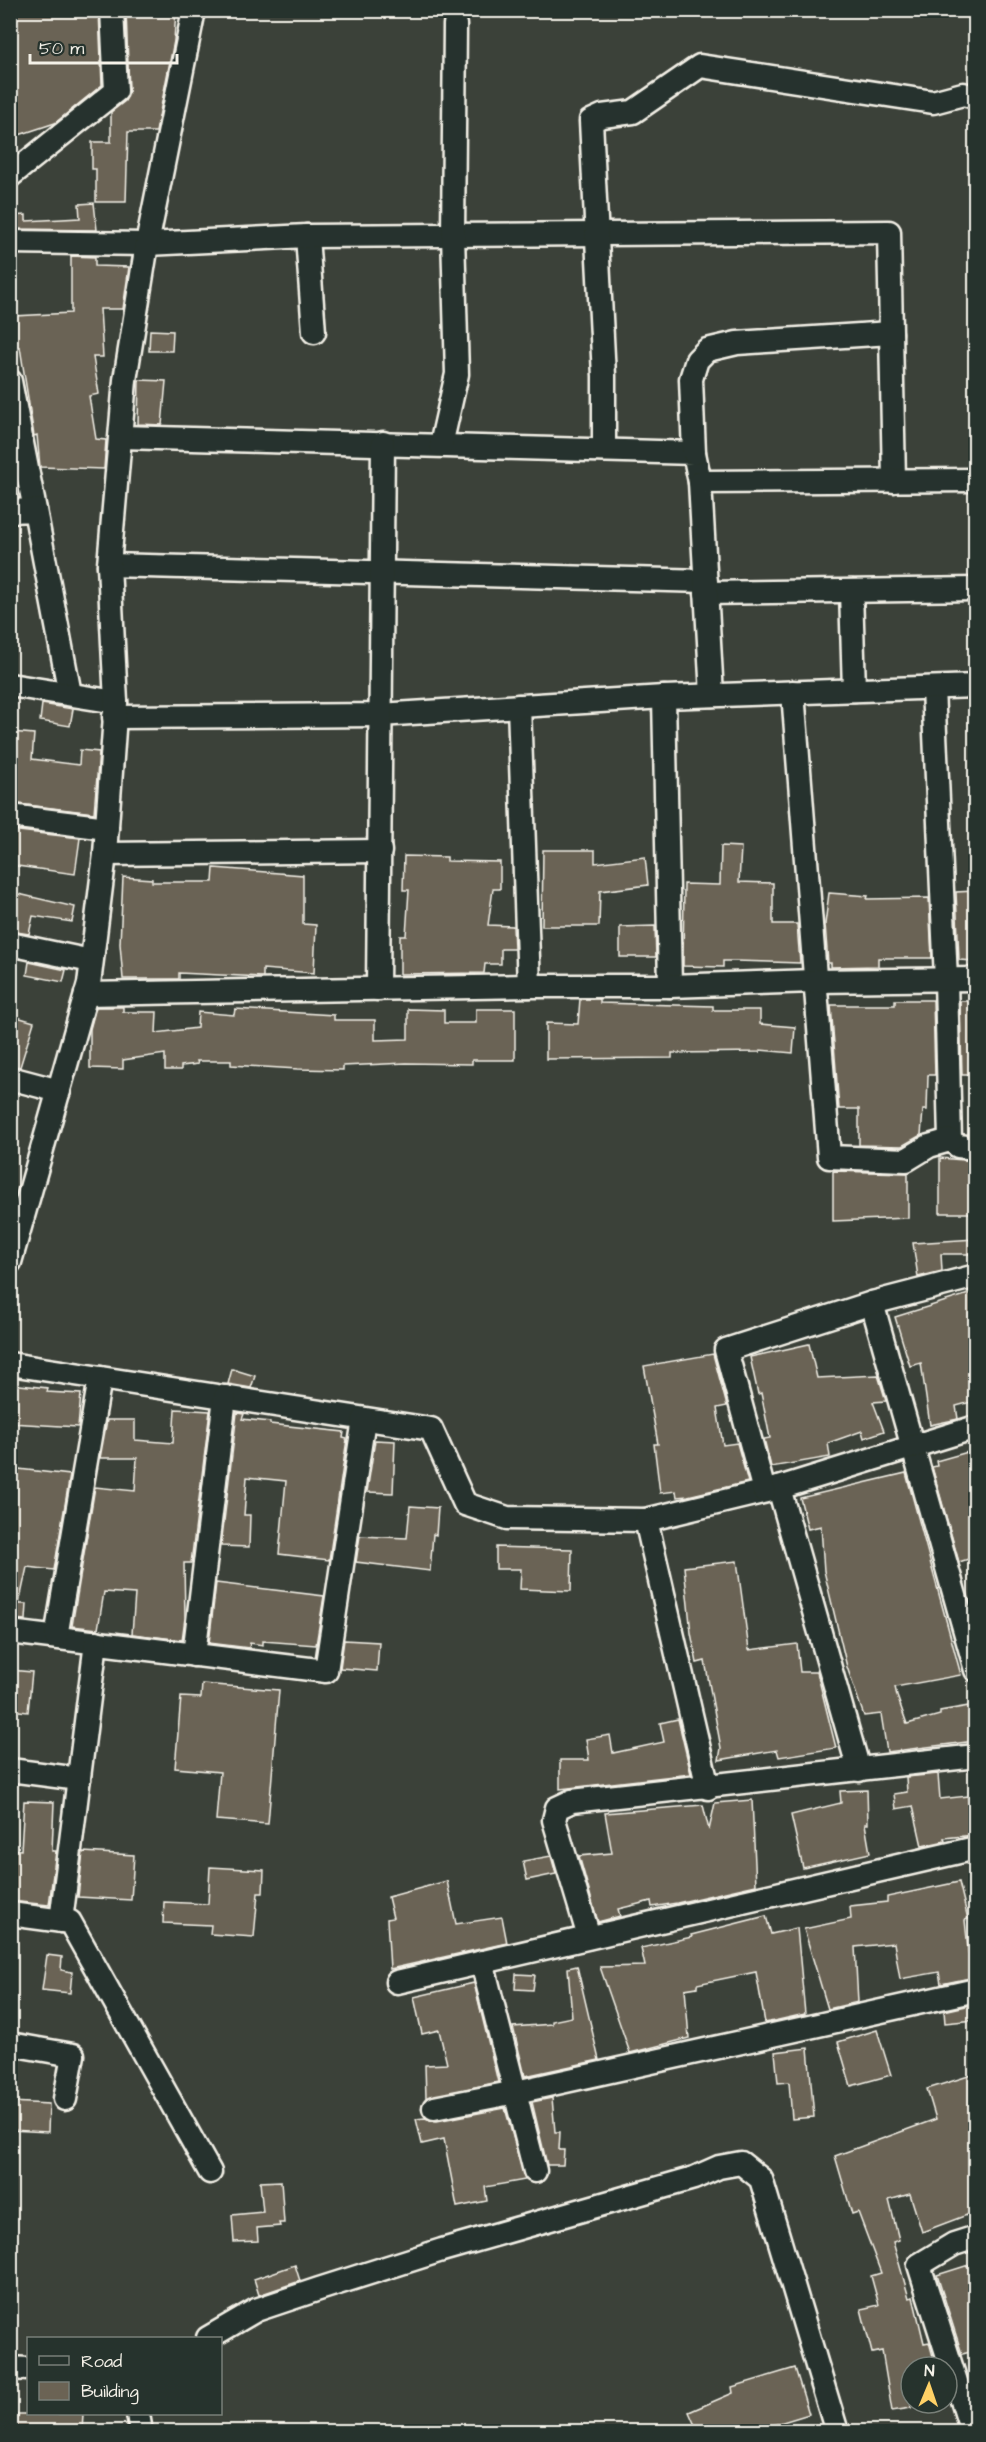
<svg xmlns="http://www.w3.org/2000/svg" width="986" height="2442" viewBox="0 0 986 2442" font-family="'Architects Daughter',sans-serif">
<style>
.building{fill:#6b6354;stroke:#f4f1e8;stroke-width:1.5}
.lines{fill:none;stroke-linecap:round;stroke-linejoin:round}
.minor-casing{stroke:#f4f1e8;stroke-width:27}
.minor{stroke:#26332d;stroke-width:22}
.rail-casing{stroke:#f4f1e8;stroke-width:7}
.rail{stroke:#26332d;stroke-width:4.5;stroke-dasharray:14;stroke-linecap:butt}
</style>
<rect width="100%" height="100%" fill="#3b4139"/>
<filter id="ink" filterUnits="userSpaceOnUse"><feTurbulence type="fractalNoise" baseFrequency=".0167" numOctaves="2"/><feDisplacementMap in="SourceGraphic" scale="12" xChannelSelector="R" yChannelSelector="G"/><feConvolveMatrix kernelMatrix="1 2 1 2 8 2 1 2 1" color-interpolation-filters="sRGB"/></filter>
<g filter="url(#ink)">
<!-- building -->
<g class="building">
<polygon points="10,10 99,10 102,85 55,123 10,138"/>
<polygon points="126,10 176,10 174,41 156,132 128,132 126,202 96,202 96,169 92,169 92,142 111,142 111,112 125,101 129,91"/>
<polygon points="94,203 97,230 10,229 10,216 26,215 26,221 80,218 79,204"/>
<polygon points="71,256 95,257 95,266 129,267 123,309 100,309 103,357 93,357 99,394 89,396 96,439 106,440 104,469 40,467 37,435 34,436 20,347 15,347 14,316 71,313"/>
<polygon points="150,330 173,331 172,351 149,351"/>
<polygon points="139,380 166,381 162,425 138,424"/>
<polygon points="42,704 73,709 70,726 40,721"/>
<polygon points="11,732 34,734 32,759 79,765 80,750 99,752 94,813 10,803"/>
<polygon points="10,830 80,838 75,874 10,865"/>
<polygon points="721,846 741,847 739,882 773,883 773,924 797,924 800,963 735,961 723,961 723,967 683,966 684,884 720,885"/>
<polygon points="543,850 595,850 595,863 645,857 648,885 600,891 599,926 542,926"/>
<polygon points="404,856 447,857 447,861 500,862 500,889 493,889 488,925 513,926 514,949 501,949 501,964 485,964 484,973 400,974 400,936 406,936 409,890 403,890"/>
<polygon points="214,868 303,875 303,924 316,925 314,973 263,969 263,977 179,973 179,979 123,979 120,944 123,877 152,879 152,882 213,882"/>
<polygon points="975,891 975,961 959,960 956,892"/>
<polygon points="10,892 75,907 72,922 33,916 29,934 10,931"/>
<polygon points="829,893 868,896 867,899 929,898 932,958 878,958 878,966 831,967 831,963 828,963 825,924"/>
<polygon points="655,926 656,957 620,957 620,927"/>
<polygon points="29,962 66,970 63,982 27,975"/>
<polygon points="580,999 600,999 600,1003 713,1006 713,1010 760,1010 760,1024 795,1027 793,1053 760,1050 760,1052 672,1053 672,1058 546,1059 546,1023 578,1024"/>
<polygon points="895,1000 933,1000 935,1075 928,1075 927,1110 923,1110 921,1135 902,1146 859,1145 859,1109 839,1109 831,1005 895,1005"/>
<polygon points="960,1001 975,1001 975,1075 962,1075"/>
<polygon points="96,1007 123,1007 123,1012 157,1012 156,1033 197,1028 198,1012 234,1015 235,1009 334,1015 334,1020 375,1020 375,1040 408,1039 408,1009 444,1010 444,1023 476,1023 476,1009 515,1009 515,1060 472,1060 472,1064 406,1063 343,1066 343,1070 298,1069 231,1065 231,1061 197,1061 198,1064 181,1066 181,1070 165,1070 165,1054 123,1060 123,1069 90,1068 90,1029"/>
<polygon points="10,1015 34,1022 20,1067 10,1065"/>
<polygon points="940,1158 975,1161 975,1213 940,1213"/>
<polygon points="833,1171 908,1173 908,1218 833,1221"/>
<polygon points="975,1239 975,1254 941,1254 942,1271 918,1277 913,1243"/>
<polygon points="975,1292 975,1401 956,1406 958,1419 930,1425 921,1363 910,1366 895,1317"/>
<polygon points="809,1344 817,1378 878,1375 886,1401 873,1402 884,1431 864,1438 862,1431 828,1443 830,1457 771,1467 764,1439 770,1438 761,1393 758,1394 750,1357"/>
<polygon points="713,1354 727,1406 717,1408 723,1445 737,1443 748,1482 688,1496 677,1497 676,1491 660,1493 654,1444 658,1444 644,1366"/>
<polygon points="232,1369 255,1376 251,1388 228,1384"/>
<polygon points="10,1384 48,1388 47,1392 81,1394 78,1427 10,1423"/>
<polygon points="175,1409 210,1411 191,1563 184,1563 185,1618 182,1640 132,1634 135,1594 104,1592 98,1629 72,1626 95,1487 135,1491 137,1458 100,1458 107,1420 135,1420 135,1440 173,1443"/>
<polygon points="237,1413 244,1414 242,1419 270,1422 270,1424 344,1432 343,1438 347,1439 329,1560 279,1554 286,1481 247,1477 244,1515 250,1515 249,1547 221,1546"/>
<polygon points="375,1440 395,1441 393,1493 367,1492"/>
<polygon points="975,1450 975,1557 959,1562 932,1467 937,1466 936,1461"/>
<polygon points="10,1468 70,1475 54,1570 27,1567 19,1604 27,1604 26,1620 10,1619"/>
<polygon points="906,1473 961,1675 895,1687 897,1696 907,1724 940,1715 940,1711 975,1705 975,1741 887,1752 881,1714 864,1716 847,1667 824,1571 821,1526 808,1529 800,1498"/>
<polygon points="410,1506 438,1508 436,1535 433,1534 430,1571 356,1562 360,1536 407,1538"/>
<polygon points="496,1547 572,1549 571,1591 520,1589 521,1569 496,1569"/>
<polygon points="737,1561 749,1650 797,1644 800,1672 817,1672 836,1748 779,1757 777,1750 719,1760 721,1748 705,1661 697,1663 691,1633 684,1567"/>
<polygon points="216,1583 324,1596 316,1645 263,1641 263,1645 250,1643 249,1648 209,1643"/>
<polygon points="344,1640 379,1642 377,1671 340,1668"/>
<polygon points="10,1670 32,1672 28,1712 10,1710"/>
<polygon points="202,1684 279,1690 268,1824 216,1820 220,1772 175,1768 181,1697 201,1698"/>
<polygon points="678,1719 691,1774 560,1789 560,1760 589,1760 586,1739 610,1735 613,1753 664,1742 660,1723"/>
<polygon points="938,1774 940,1799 968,1796 969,1810 975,1809 975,1835 944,1838 945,1841 922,1846 913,1806 896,1809 894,1794 907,1792 906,1777"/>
<polygon points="867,1790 868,1824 865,1824 870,1853 803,1868 791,1815 841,1803 840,1791"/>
<polygon points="752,1800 756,1885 677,1903 652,1907 651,1901 618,1909 620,1916 598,1922 579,1856 612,1853 605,1813 703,1805 709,1830 715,1803"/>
<polygon points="24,1801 54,1802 52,1851 56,1851 49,1905 10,1901 10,1849 21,1850"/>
<polygon points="83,1852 134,1855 131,1900 78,1897"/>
<polygon points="551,1856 556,1874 527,1880 523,1861"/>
<polygon points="210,1867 264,1870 263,1893 258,1893 254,1937 210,1934 211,1925 163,1923 164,1902 208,1904"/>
<polygon points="447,1881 456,1924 502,1917 507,1943 390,1969 387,1919 393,1918 388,1897"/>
<polygon points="959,1882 968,1919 965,1920 969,1958 974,1957 975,1977 941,1984 939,1972 900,1979 894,1943 855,1947 858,2002 828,2009 804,1929 851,1919 850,1906 887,1902 887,1897"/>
<polygon points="766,1916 771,1934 797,1928 805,2014 765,2023 756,1972 697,1984 697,1987 685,1989 689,2038 630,2053 600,1967 645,1966 641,1948 692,1937 691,1935"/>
<polygon points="47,1955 62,1957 61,1970 72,1972 70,1993 42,1990"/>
<polygon points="577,1966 599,2060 525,2076 513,2027 552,2024 552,2021 572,2017 568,1968"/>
<polygon points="516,1974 535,1975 533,1990 515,1989"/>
<polygon points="474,1983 498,2082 426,2098 425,2065 447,2064 439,2030 422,2034 414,1997"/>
<polygon points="975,2004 975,2020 945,2023 944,2011"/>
<polygon points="877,2030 891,2075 851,2086 838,2042"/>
<polygon points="808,2048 814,2117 792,2119 789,2082 778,2083 775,2052"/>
<polygon points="975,2074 975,2212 922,2232 910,2194 889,2200 899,2240 893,2242 909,2298 913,2297 924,2343 929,2342 936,2367 911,2367 911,2408 892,2411 882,2351 872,2353 861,2309 879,2305 871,2276 881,2273 858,2212 852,2214 835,2156 936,2119 927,2089"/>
<polygon points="552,2098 555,2132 560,2132 559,2150 564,2150 563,2165 547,2165 532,2102"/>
<polygon points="10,2102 49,2104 48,2132 10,2130"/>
<polygon points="505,2108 525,2180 485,2187 487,2201 457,2207 444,2139 422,2144 416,2119 425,2118 437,2121"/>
<polygon points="281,2181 284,2223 279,2223 280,2226 257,2228 258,2241 234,2242 232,2215 263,2212 260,2182"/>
<polygon points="975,2263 975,2351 962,2354 937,2275"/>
<polygon points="295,2265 300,2281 259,2295 254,2279"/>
<polygon points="795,2368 809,2414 750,2432 745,2432 743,2424 727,2432 698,2432 689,2412 733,2393 732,2387"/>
<polygon points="18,2414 83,2414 82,2432 17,2432"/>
</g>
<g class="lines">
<defs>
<g id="minor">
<polyline points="10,176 116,91 112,10"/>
<polyline points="307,236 314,332"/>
<polyline points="10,242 147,244 307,236 889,232 894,481"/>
<polyline points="10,381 35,510"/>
<polyline points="121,437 694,453 700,482"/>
<polyline points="441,445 457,374 453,235 455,25"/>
<polyline points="604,450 604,376 591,121 602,116 633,112 700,66 933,102 963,94 976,97"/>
<polyline points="694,453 691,379 697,360 707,350 737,343 891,333"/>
<polyline points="10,511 35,510 70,694"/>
<polyline points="109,565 706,581"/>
<polyline points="851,591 854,690"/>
<polyline points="706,593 976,589"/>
<polyline points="10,685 116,702"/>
<polyline points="933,688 946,980 950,1140 958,1146 976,1148"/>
<polyline points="793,692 829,1157 906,1160 929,1146 950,1140"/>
<polyline points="712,695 700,482 976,480"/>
<polyline points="664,697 670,986"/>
<polyline points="519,706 529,986"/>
<polyline points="114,717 380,715 664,697 976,686"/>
<polyline points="10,816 107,828"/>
<polyline points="105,854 380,851"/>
<polyline points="10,944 91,961"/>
<polyline points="378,989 383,443"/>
<polyline points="86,994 529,986 670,986 814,981 976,979"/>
<polyline points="10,1078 59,1091"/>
<polyline points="10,1262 89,984 105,854 116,702 109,565 125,380 147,244 194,10"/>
<polyline points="872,1303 976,1670"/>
<polyline points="10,1364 431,1429 465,1504 507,1518 646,1520 779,1488 976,1427"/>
<polyline points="779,1488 859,1770"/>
<polyline points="764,1491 726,1350 872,1303 976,1276"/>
<polyline points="646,1520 708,1788"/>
<polyline points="10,1632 326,1671 364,1419"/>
<polyline points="56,1637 100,1378"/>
<polyline points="194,1655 225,1397"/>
<polyline points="10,1770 79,1779"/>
<polyline points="10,1914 70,1922 210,2172"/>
<polyline points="61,1921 96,1642"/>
<polyline points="589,1937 554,1820 557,1808 572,1801 976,1756"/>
<polyline points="482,1962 535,2171"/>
<polyline points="397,1982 976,1848"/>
<polyline points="10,2044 73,2055 65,2099"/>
<polyline points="434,2108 516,2092 976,1990"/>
<polyline points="208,2338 256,2310 319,2289 442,2250 694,2178 719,2167 741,2163 761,2179 837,2432"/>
<polyline points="10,2368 28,2369"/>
<polyline points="138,2414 141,2432"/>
<polyline points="972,2432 919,2265 954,2244 976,2237"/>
</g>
</defs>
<!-- minor casing -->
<use href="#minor" class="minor-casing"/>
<!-- minor -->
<use href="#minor" class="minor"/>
<defs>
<polyline id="rail" points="974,10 976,11"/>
</defs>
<!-- rail casing -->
<use href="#rail" class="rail-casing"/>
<!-- rail -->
<use href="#rail" class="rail"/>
</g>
</g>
<!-- margin -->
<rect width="986" height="2442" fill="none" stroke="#26332d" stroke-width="36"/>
<rect x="18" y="18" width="950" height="2406" fill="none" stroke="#f4f1e8" stroke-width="2" filter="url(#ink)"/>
<!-- legend -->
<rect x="27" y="2337" width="195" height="78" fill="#26332d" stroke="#787f78" stroke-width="1.5"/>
<rect x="39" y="2356" width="30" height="9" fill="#26332d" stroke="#787f78" stroke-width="1.5"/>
<text x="81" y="2367" font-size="18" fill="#f4f1e8">Road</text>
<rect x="39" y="2382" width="30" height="18" fill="#6b6354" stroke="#787f78" stroke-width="1.5"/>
<text x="81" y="2397" font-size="18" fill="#f4f1e8">Building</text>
<!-- north arrow -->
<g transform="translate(929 2385) rotate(2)"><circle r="28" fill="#26332d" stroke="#787f78" stroke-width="1.5"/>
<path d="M0-4.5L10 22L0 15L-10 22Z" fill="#ffd166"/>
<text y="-9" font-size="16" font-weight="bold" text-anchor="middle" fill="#f4f1e8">N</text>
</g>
<!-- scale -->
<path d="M30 54v9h147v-9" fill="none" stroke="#f4f1e8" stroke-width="3"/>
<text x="39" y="54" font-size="18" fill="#f4f1e8" stroke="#26332d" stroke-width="4.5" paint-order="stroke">50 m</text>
</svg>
